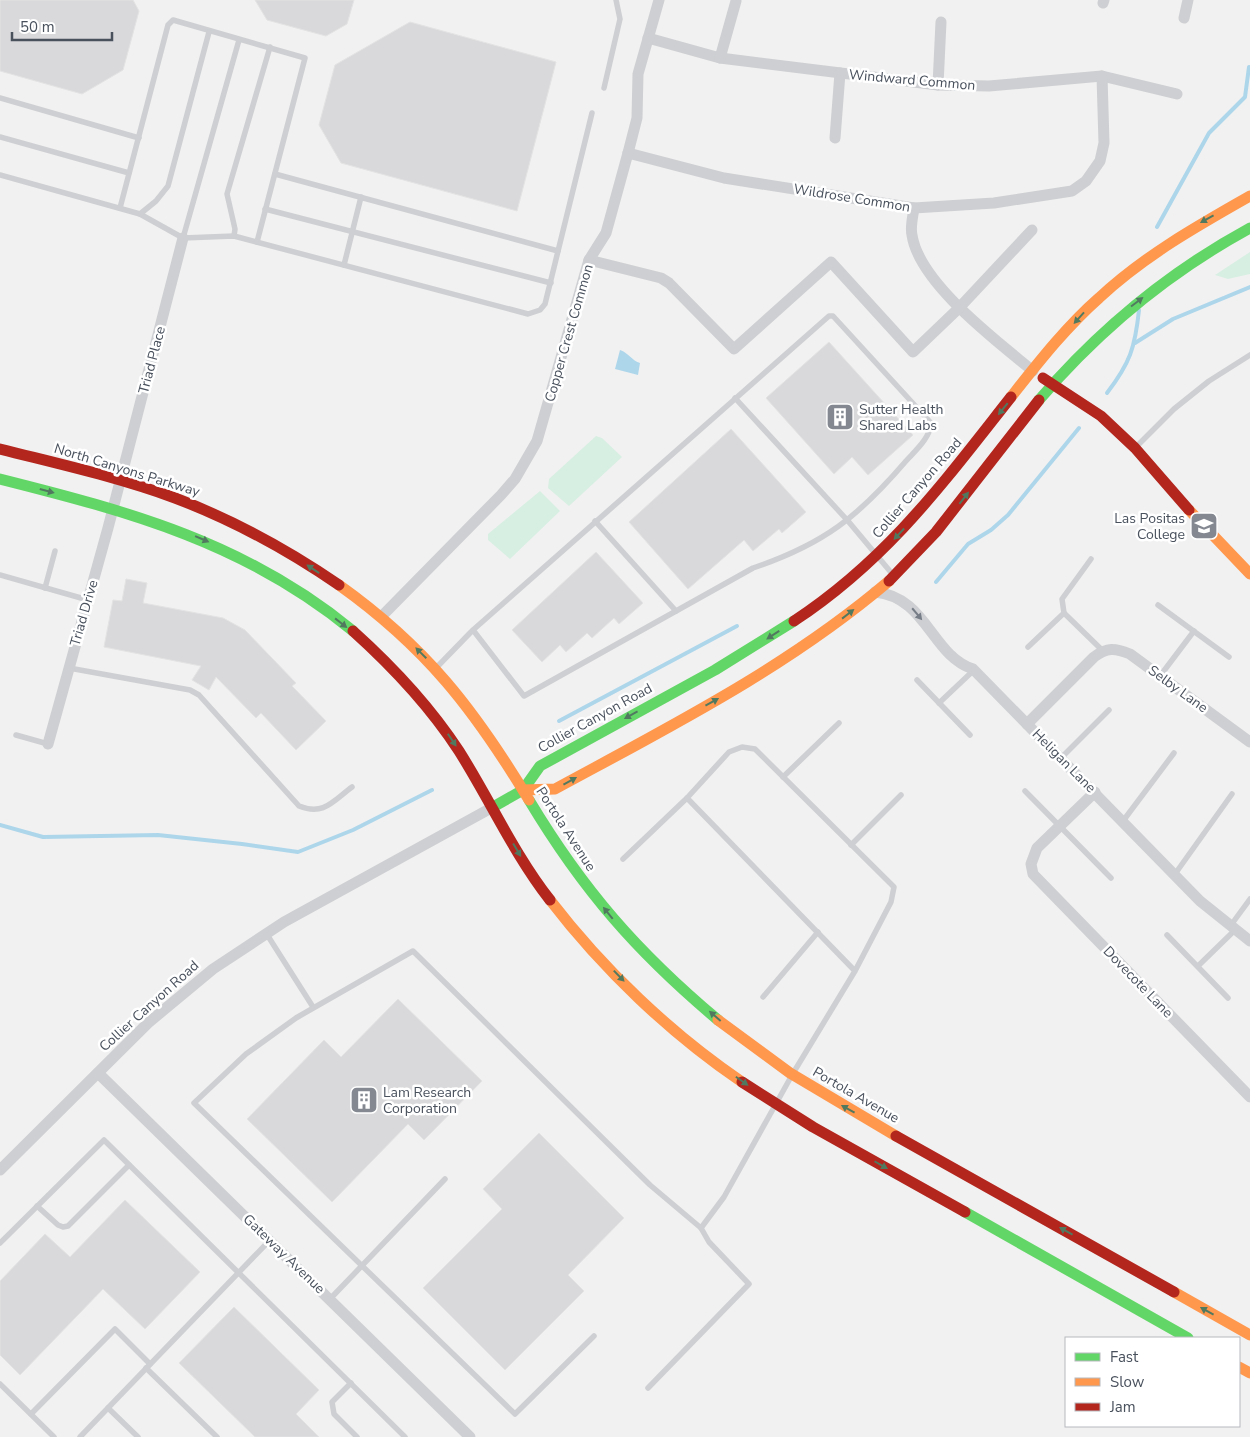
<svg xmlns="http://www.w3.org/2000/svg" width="1250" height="1437" viewBox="0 0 1250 1437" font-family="'Nunito Sans',sans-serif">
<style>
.green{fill:#d7efe3}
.water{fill:#add6eb}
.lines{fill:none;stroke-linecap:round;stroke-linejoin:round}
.stream{stroke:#add6eb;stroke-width:4}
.building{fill:#d9d9db;stroke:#e3e3e4}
.lane{stroke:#cdcfd2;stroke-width:5.5}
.street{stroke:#cdcfd2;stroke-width:11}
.fast{stroke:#63d668;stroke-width:11}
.slow{stroke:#ff974d;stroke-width:11}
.jam{stroke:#b3261e;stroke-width:11}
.oneway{fill:#517960}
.oneway2{fill:#777d86}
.labels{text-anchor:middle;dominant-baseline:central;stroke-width:5;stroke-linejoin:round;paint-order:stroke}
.street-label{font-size:14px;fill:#49515d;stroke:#fff}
.poi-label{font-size:14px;fill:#49515d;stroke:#fff;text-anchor:start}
</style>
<rect width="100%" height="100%" fill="#f2f1f1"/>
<!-- green -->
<g class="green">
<polygon points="1250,252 1250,274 1228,279 1215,275"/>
<polygon points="596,436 602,438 622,457 569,506 548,488 549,479"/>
<polygon points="540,491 560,511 510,559 488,540 488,534"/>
</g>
<!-- water -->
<path class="water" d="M620 350C629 353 631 360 640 363L638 375 615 369Z"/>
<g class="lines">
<!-- stream -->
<g class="stream">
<polyline points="1157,227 1209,133 1245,97 1249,67"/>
<polyline points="1135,343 1173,319 1250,287"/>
<path d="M1107 393C1130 363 1135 348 1139 310"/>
<polyline points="936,582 968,544 991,530 1008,515 1079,428"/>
<polyline points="559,721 737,626"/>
<polyline points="0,825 43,837 158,835 242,844 298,852 353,830 432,790"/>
</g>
</g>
<!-- building -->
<g class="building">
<polygon points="0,0 133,0 139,11 123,70 82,94 0,71"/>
<polygon points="255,0 354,0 347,24 326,36 267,20"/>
<polygon points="410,22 556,62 517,211 341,163 319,125 335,65"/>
<polygon points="829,342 913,435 868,475 852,457 834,474 766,398"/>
<polygon points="731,429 806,512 782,533 779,529 753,551 744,540 688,589 629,522"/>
<polygon points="596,552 643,603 619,624 614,618 592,638 587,633 566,652 560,645 542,662 512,630"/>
<polygon points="126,579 147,583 143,603 223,618 245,630 296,683 292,686 326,721 296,750 261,713 256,718 216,677 209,690 192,680 201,666 104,647 113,600 122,601"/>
<polygon points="398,999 482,1081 424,1140 408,1124 332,1202 247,1119 324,1040 341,1057"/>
<polygon points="539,1133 624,1218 568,1275 584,1291 505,1370 423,1288 502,1209 483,1189"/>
<polygon points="125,1200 200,1272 145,1329 103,1289 20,1375 0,1355 0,1281 45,1234 70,1257"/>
<polygon points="234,1307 319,1390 296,1414 319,1437 255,1437 179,1363"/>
</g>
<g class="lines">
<!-- lane -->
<g class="lane">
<polyline points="604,88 620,19 616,0"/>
<polyline points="0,98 139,138"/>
<polyline points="0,137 129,173"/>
<polyline points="275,174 558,251"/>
<polyline points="0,175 140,214 183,238 234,236 528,314 540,310 545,304 592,113"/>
<polyline points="120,208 168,25 173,20 305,58 257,242"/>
<polyline points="265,209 551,283"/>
<polyline points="140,214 156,201 168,186 209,32"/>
<polyline points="234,236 235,229 227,194 270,47"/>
<polyline points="183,238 239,40"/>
<polyline points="344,265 361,197"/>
<polyline points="735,398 848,521 894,576"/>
<polyline points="1136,447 1174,409 1209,381 1250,355"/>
<polyline points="595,521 676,611"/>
<polyline points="1091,559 1062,599 1064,613 1102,650"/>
<polyline points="0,575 88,600"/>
<polyline points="45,588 55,551"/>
<polyline points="1158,605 1229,657"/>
<polyline points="1028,647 1064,613"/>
<path d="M437 667 470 633 473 630 829 316H833L931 423C930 438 916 450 906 461 858 517 824 544 753 568L524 696 473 630"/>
<path d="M69 668 190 690 199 695 299 806C324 816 333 801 352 787"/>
<polyline points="1160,676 1194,631"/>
<polyline points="917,680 970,735"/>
<polyline points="939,703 974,670"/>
<polyline points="16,735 48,744"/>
<polyline points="1061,758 1109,710"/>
<polyline points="783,777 839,723"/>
<polyline points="1025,791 1111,878"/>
<polyline points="1123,821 1174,753"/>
<polyline points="851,845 901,795"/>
<polyline points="623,859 687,798"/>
<polyline points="1175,874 1232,794"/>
<polyline points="1231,925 1250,899"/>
<polyline points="266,933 313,1007"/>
<polyline points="1167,935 1228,998"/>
<polyline points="1198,966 1235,930"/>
<polyline points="763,997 818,932"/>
<polyline points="37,1206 58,1225 63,1227 68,1226 129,1165"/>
<polyline points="701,1228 724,1197 792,1075 855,971 891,902 894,887 755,749 742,747 729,752 687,798 855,971"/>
<polyline points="0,1243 104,1140 405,1437"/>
<polyline points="330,1299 445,1179"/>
<polyline points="594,1336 515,1414 194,1103 246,1054 296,1018 413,951 650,1185 701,1228 709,1242 749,1284 648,1388"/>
<polyline points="146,1368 217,1437"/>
<polyline points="351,1383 332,1402 334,1414 357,1437"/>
<polyline points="0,1384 54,1437"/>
<polyline points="108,1408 138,1437"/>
<polyline points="31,1414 115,1329 150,1364"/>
<polyline points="80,1437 270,1240"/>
</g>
<!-- street -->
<g class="street">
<polyline points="1103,3 1104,0"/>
<polyline points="1184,18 1188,0"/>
<polyline points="648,38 720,58 938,85 989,86 1102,76 1177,94"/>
<polyline points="720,58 736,1"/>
<polyline points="938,85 941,22"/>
<polyline points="835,138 840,73"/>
<polyline points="628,153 724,178 914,208 994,203 1072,191 1086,181 1100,161 1104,143 1102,76"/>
<path d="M914 208C913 216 910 227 912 235 919 283 997 341 1033 371"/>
<polyline points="589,260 661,278 669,283 734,349 831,262 913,352 959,308 1032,230"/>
<path d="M875 592C927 597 931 655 973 669L1200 901 1250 941"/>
<polyline points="381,617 501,495 515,479 537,441 589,260 606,233 628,153 637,118 638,74 659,0"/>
<path d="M1027 724 1094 657C1107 647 1115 648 1130 654L1250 742"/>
<polyline points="48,744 108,528 183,238"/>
<polyline points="1095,792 1037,848 1031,864 1033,874 1250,1097"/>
<polyline points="98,1073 470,1437"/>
<polyline points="0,1170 148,1023 213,969 284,922 493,807"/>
</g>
<!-- fast -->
<g class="fast">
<path d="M1039 400C1099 330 1169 272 1250 228"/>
<path d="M0 479C131 512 246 543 353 631"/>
<path d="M529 800C583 890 637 952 718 1020"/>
<polyline points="493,807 523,790 540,766 715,670 794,621"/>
<polyline points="965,1212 1188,1338"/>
</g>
<!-- slow -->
<g class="slow">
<path d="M1011 397C1038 363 1066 327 1099 298 1144 256 1197 226 1250 196"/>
<polyline points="1189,510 1250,574"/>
<path d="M339 585C426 647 474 709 529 800"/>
<path d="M523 790 555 789C671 726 788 667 889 581"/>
<path d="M550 900C603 969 670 1033 742 1082"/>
<polyline points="718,1020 790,1073 896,1136"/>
<polyline points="1174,1292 1250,1335"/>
<polyline points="1239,1367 1250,1373"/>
</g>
<!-- jam -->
<g class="jam">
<polyline points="1043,378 1101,416 1135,448 1189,510"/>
<path d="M0 449C59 464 118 477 175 498 233 520 288 550 339 585"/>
<polyline points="889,581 936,532 1039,400"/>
<path d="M794 621C888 559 943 483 1011 397"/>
<path d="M353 631C393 667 429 705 459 751 490 800 514 854 550 900"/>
<polyline points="742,1082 813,1127 965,1212"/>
<polyline points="896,1136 1174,1292"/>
</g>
</g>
<!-- one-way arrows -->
<defs><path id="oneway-solid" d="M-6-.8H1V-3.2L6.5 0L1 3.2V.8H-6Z" transform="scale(1.25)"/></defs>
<g class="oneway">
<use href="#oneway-solid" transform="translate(1207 219) rotate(151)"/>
<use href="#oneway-solid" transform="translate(1137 302) rotate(-37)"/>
<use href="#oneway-solid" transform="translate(1079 318) rotate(132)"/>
<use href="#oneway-solid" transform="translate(1003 409) rotate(129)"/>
<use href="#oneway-solid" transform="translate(47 491) rotate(15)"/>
<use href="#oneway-solid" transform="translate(964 498) rotate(-52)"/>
<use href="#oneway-solid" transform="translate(899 534) rotate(133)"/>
<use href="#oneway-solid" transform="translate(202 539) rotate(23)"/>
<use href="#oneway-solid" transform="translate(313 569) rotate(-146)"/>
<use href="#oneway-solid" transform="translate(848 614) rotate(-38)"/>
<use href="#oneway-solid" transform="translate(341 623) rotate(38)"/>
<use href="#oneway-solid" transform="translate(773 635) rotate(147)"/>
<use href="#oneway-solid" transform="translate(421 653) rotate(-135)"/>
<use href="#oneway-solid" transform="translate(712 702) rotate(-29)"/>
<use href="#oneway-solid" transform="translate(631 715) rotate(151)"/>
<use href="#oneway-solid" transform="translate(452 740) rotate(56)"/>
<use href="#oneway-solid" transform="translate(570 781) rotate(-29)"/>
<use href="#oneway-solid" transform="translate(517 850) rotate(59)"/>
<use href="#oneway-solid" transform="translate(608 913) rotate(-129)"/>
<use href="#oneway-solid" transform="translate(619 976) rotate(46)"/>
<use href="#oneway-solid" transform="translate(715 1016) rotate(-139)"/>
<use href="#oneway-solid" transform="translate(742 1081) rotate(35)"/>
<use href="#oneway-solid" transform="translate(848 1109) rotate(-151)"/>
<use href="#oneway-solid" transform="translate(881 1165) rotate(30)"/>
<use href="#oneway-solid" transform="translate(1066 1231) rotate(-151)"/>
<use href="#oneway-solid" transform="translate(1207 1311) rotate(-151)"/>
</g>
<use class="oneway2" href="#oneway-solid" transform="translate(917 614) rotate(50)"/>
<!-- icons -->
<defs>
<symbol id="building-square" viewBox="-11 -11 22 22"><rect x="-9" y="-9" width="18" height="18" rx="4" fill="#848991" stroke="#fff"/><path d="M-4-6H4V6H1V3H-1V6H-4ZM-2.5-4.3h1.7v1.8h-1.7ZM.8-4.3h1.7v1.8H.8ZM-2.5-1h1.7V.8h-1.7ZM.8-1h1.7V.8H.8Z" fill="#fff"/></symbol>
<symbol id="university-square" viewBox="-11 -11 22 22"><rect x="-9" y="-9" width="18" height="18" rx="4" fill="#848991" stroke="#fff"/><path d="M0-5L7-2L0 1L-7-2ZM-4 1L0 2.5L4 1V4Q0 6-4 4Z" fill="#fff"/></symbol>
</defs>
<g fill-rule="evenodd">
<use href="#building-square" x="824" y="401" width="32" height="32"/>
<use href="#university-square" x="1188" y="510" width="32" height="32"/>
<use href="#building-square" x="348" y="1084" width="32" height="32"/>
</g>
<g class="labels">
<!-- street labels -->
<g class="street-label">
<text transform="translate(912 80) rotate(5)">Windward Common</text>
<text transform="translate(852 198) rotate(9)">Wildrose Common</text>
<text transform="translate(569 333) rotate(-74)">Copper Crest Common</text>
<text transform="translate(152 360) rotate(-75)">Triad Place</text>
<text transform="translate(127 470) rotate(17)">North Canyons Parkway</text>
<text transform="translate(917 488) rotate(-49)">Collier Canyon Road</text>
<text transform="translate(84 613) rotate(-74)">Triad Drive</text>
<text transform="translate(1178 689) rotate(36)">Selby Lane</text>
<text transform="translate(595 718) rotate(-29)">Collier Canyon Road</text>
<text transform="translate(1064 761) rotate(45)">Heligan Lane</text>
<text transform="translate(566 829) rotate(57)">Portola Avenue</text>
<text transform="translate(1138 982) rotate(46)">Dovecote Lane</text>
<text transform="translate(149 1006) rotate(-42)">Collier Canyon Road</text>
<text transform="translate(856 1095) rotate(30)">Portola Avenue</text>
<text transform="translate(284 1254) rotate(44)">Gateway Avenue</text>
</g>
<!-- poi labels -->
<g class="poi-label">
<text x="859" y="409">Sutter Health<tspan x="859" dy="16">Shared Labs</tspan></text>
<text x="1185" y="518" text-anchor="end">Las Positas<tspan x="1185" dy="16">College</tspan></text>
<text x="383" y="1092">Lam Research<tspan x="383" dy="16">Corporation</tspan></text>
</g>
</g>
<!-- legend -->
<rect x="1065" y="1337" width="175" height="90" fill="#ffffff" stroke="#b6b9be"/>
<rect x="1075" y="1353" width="25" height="8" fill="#63d668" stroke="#b6b9be"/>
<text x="1110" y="1362" font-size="15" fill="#49515d">Fast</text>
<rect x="1075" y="1378" width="25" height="8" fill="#ff974d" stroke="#b6b9be"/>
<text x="1110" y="1387" font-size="15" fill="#49515d">Slow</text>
<rect x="1075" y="1403" width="25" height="8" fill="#b3261e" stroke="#b6b9be"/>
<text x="1110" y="1412" font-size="15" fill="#49515d">Jam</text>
<!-- scale -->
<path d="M12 32v8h100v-8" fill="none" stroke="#49515d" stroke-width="2.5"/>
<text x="20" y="32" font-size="15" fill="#49515d" stroke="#ffffff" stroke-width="4" paint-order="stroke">50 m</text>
</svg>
